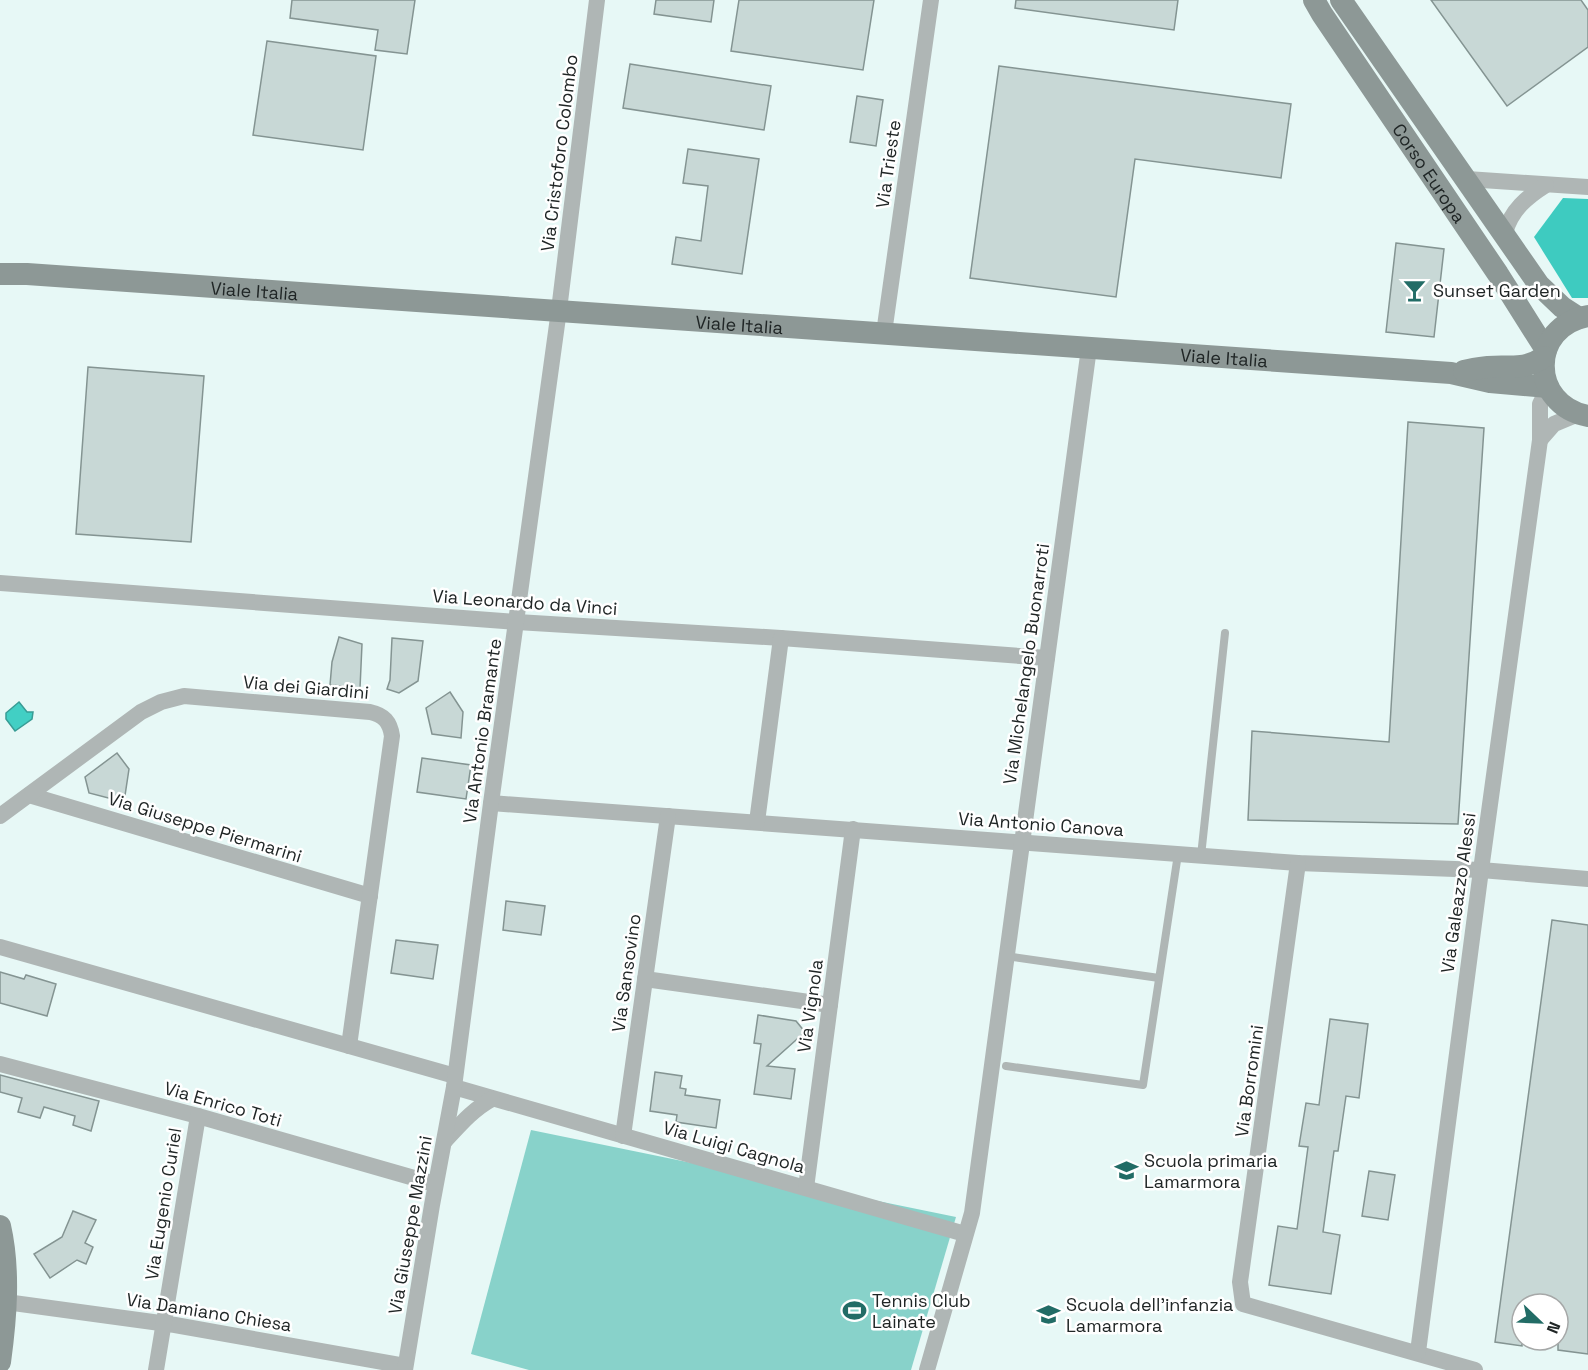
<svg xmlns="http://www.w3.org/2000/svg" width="1588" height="1370" viewBox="0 0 1588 1370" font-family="'Space Grotesk',sans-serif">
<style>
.green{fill:#88d2ca}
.forest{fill:#3ecbc0}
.water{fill:#42cfc4;stroke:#389c95;stroke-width:1.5}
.building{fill:#c8d8d6;stroke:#849492;stroke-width:1.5}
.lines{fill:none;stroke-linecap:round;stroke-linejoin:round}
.lane{stroke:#afb6b5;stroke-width:8}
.street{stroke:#afb6b5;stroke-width:16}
.secondary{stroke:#8d9896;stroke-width:22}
.labels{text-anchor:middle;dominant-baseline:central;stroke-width:5;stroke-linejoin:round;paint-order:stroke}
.street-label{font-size:18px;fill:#202626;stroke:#fff}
.poi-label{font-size:18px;fill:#202626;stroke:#fff;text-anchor:start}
</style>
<rect width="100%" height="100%" fill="#e7f8f6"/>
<!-- green -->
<polygon class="green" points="531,1130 956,1217 911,1370 529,1370 471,1354"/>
<!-- forest -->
<polygon class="forest" points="1563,198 1588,199 1588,298 1572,298 1534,237"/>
<!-- water -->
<polygon class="water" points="19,702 27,712 33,712 32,719 15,731 6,719 6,713"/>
<!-- building -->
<g class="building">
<polygon points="292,0 415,0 407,54 375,50 378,30 290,18"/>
<polygon points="656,0 714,0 711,22 654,14"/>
<polygon points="739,0 874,0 863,70 731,51"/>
<polygon points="1016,0 1178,0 1174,30 1015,8"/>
<polygon points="1431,0 1581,0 1588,10 1588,47 1507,106"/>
<polygon points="267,41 376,56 363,150 253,135"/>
<polygon points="630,64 771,86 764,130 623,108"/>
<polygon points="999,66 1291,104 1281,178 1135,159 1116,297 970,278"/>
<polygon points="857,96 883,100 876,146 850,142"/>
<polygon points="688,149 759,159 742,274 672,264 676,237 701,241 708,186 683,183"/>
<polygon points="1396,243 1444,249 1434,337 1386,332"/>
<polygon points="88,367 204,376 191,542 76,534"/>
<polygon points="1408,422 1484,428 1458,824 1248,820 1252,731 1389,742"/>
<polygon points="339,637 362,644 360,688 330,685 332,662"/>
<polygon points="392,638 423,641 418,681 399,693 387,689 390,680"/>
<polygon points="450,692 463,712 461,738 432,734 426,708"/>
<polygon points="117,753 129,769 124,802 89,793 85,777"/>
<polygon points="422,758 471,765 466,799 417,792"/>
<polygon points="506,901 545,906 541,935 503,930"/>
<polygon points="1552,920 1588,925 1588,1354 1558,1350 1558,1304 1522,1304 1522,1346 1495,1342"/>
<polygon points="396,940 438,945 433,979 391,973"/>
<polygon points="0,972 24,979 26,975 56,984 47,1016 0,1003"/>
<polygon points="758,1015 796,1021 805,1032 767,1066 795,1069 791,1099 754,1094 761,1044 754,1043"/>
<polygon points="1330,1019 1368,1024 1359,1098 1346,1096 1338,1151 1334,1151 1323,1232 1340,1235 1331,1294 1269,1285 1278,1226 1297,1229 1308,1147 1299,1146 1306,1103 1319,1105"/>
<polygon points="655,1072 682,1076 680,1088 686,1089 685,1095 720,1100 716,1128 676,1122 677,1115 650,1111"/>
<polygon points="0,1075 99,1101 91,1131 73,1125 75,1116 44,1107 40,1118 18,1112 22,1098 0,1092"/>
<polygon points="1369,1171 1395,1175 1388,1220 1362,1216"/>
<polygon points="73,1211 96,1220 85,1243 93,1247 86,1264 77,1260 50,1278 34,1254 62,1237"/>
</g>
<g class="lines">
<!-- lane -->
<g class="lane">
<polyline points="1201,856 1225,633"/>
<polyline points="1006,956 1159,978"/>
<polyline points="1006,1066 1143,1085 1178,854"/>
</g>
<!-- street -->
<g class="street">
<polyline points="1467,179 1588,187"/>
<path d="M1505 233C1511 210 1527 197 1546 185"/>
<polyline points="884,333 931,0"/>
<polyline points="1540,440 1554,424 1578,414"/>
<polyline points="0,583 517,622 781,638 1047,658"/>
<polyline points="29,795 370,896"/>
<polyline points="491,803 1298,863 1481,870 1588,879"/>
<path d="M0 816 141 712 161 702 184 696 370 712C384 715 390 722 392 736L349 1046"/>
<polyline points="757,822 781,638"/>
<polyline points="1298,863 1240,1282 1243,1304 1475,1370"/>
<polyline points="0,947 455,1076"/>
<polyline points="645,979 830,1005"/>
<polyline points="0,1064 198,1116 435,1184"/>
<polyline points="454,1087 965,1234"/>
<polyline points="623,1136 668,816"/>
<path d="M444 1142C459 1126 472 1110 492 1099"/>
<polyline points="806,1188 853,829"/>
<polyline points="6,1302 175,1325 405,1366"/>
<polyline points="1418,1352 1481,870 1540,440 1540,404 1548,388"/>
<polyline points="156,1370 198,1116"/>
<polyline points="405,1370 432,1205 454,1087 491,803 559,310 597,0"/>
<polyline points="927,1370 972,1213 1089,348"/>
</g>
<!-- secondary -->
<g class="secondary">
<path id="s1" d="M1314 0 1322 14 1498 274 1546 350"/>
<polyline points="1341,0 1539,285 1562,307 1579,318"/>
<path id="s2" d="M0 274H27C501 309 976 340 1451 373L1490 382 1548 387"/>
<path d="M1588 316C1529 326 1529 405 1588 416"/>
<path d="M1464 371C1472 369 1480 368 1488 367 1513 365 1522 371 1544 357"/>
<path d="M0 1226C10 1270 6 1318 0 1362"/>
</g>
</g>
<!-- icons -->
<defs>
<symbol id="bar-bare" viewBox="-9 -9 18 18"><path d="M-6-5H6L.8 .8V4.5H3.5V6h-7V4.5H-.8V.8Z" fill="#226c66" stroke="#fff" stroke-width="2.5" paint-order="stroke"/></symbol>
<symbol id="school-bare" viewBox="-9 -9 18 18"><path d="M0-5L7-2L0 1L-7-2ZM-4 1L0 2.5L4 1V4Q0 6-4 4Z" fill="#226c66" stroke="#fff" stroke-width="2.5" paint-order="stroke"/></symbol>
<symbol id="stadium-bare" viewBox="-9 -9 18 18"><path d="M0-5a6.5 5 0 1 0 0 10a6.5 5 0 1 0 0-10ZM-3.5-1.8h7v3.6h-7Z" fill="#226c66" stroke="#fff" stroke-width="2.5" paint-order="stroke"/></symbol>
</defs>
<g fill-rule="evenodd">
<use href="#bar-bare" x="1398" y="274" width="33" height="33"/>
<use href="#school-bare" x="1110" y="1154" width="33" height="33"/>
<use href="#stadium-bare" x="838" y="1294" width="33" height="33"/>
<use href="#school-bare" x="1032" y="1298" width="33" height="33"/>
</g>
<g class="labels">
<!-- street labels -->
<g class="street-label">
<text transform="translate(559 153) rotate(-83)">Via Cristoforo Colombo</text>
<text transform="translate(888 164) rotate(-82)">Via Trieste</text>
<text stroke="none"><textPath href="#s1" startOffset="208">Corso Europa</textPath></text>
<text stroke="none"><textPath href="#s2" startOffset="255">Viale Italia</textPath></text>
<text stroke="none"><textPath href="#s2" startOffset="741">Viale Italia</textPath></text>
<text stroke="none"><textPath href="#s2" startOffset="1227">Viale Italia</textPath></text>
<text transform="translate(525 602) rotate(4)">Via Leonardo da Vinci</text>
<text transform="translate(1026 664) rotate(-82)">Via Michelangelo Buonarroti</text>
<text transform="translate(306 687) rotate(5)">Via dei Giardini</text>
<text transform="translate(482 731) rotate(-82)">Via Antonio Bramante</text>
<text transform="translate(1041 824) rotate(4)">Via Antonio Canova</text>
<text transform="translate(205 827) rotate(17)">Via Giuseppe Piermarini</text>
<text transform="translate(1458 893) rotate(-82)">Via Galeazzo Alessi</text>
<text transform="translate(626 973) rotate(-82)">Via Sansovino</text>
<text transform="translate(810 1006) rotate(-82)">Via Vignola</text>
<text transform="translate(1249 1081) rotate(-82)">Via Borromini</text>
<text transform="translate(223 1104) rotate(16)">Via Enrico Toti</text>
<text transform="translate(734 1147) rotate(16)">Via Luigi Cagnola</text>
<text transform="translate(163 1204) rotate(-81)">Via Eugenio Curiel</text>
<text transform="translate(410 1225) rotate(-80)">Via Giuseppe Mazzini</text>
<text transform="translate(209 1312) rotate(9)">Via Damiano Chiesa</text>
</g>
<!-- poi labels -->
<g class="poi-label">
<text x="1433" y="290">Sunset Garden</text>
<text x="1144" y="1160">Scuola primaria<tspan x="1144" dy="21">Lamarmora</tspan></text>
<text x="872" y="1300">Tennis Club<tspan x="872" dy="21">Lainate</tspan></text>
<text x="1066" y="1304">Scuola dell'infanzia<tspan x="1066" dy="21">Lamarmora</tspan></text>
</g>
</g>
<!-- north arrow -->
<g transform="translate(1540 1322) rotate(113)"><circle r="28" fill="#ffffff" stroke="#a6a8a8" stroke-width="1.5"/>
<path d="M0-4.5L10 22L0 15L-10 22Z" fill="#226c66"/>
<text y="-9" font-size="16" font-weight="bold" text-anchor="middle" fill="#202626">N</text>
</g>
</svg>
